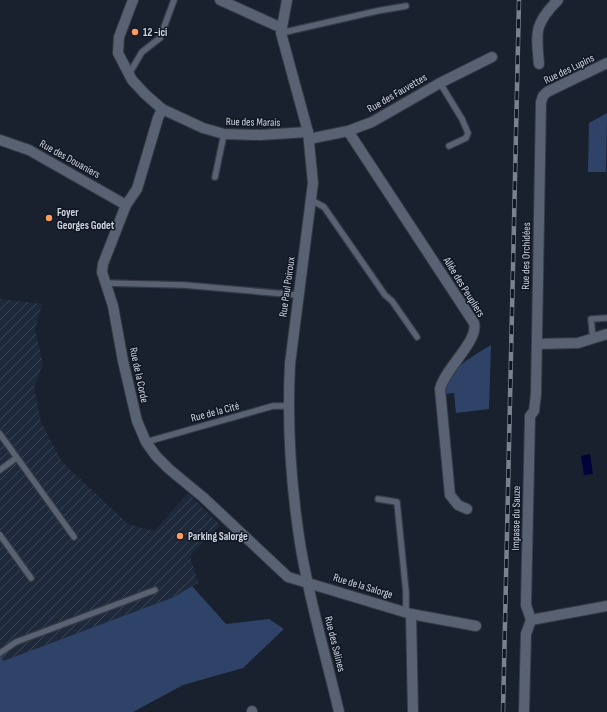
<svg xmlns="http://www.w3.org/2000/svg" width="607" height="712" viewBox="0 0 607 712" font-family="'Sofia Sans Condensed',sans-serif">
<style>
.industrial{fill:url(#industrial-furrows)}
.green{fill:#2f4369}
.water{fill:#00023a}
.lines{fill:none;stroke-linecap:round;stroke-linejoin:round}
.service-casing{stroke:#353a45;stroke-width:8}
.minor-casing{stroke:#353a45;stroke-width:12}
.tertiary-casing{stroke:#353a45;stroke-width:12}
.service{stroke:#596272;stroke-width:5.5}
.minor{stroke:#596272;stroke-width:10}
.tertiary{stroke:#596272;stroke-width:10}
.rail-casing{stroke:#7b818d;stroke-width:4.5}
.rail{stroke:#101724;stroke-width:3;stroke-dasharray:9;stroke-linecap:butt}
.poi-dot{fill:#ff9b5a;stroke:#101724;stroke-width:1.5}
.labels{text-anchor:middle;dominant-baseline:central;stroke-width:3;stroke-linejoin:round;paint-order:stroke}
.poi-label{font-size:11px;font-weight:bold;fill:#d1d6df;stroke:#101724;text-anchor:start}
.street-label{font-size:11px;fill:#d1d6df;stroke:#101724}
</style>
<defs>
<pattern id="industrial-furrows" width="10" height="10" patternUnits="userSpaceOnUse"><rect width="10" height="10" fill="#1f293c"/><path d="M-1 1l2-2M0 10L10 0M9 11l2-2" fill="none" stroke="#3e4758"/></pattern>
</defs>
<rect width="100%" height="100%" fill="#19202e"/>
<!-- industrial -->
<polygon class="industrial" points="0,299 42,304 35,330 43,364 34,387 41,422 62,462 128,524 154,531 188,493 220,525 190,556 198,583 174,597 3,661 0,649"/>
<!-- green -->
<g class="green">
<polygon points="607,113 606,172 588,172 589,123"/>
<path d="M491 345 489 409 456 413 454 393 445 394C446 369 472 357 491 345Z"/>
<polygon points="192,586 226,624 269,619 284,629 243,668 183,685 133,712 0,712 0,649 3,661 174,597"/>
</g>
<!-- water -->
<polygon class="water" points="590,454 593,474 584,475 581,456"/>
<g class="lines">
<defs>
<g id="service">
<polyline points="281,33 377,11 406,6"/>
<polyline points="129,74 142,52 160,38 174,0"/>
<polyline points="440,83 462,119 468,133 466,138 449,146"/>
<polyline points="215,177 224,134"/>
<polyline points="311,200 324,207 385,295 392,301 417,337"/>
<polyline points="105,283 184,285 298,295"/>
<polyline points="593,339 591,319 607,318"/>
<polyline points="0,434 74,537"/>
<polyline points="146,442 273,406 289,406"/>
<polyline points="0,470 16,458"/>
<polyline points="378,499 397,502 406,592 406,612"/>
<polyline points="0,535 31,578"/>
<polyline points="0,653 16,642 155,590"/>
</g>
<g id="minor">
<polyline points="133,0 119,37 118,53 132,80 145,94 162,109 203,128 224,134 260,135 308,132"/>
<polyline points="220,0 275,25 281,27"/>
<path d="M539 64C536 32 534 24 558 0"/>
<polyline points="162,109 158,118 137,189 126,205 103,264 102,272 113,306 123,361 137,421 146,442 156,456 169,469 204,498 288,577 411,614 476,626"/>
<path d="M348 131 474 323C479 341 445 368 440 389L450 495 458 505 467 509"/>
<polyline points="309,139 348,131 372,122 440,83 492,57"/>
<polyline points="0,140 29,150 126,205"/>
<polyline points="537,344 578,343 607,334"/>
<polyline points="411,614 413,712"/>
<polyline points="531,620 526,605 530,416 534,411 536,394 541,102 543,96 547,92 607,63"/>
<polyline points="252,711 252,712"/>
</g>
<g id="tertiary">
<path d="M287 0 281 33 308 132 313 183 290 364C287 423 291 485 300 543 309 600 326 656 339 712"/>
<polyline points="524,712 526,634 531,620 607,606"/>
</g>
</defs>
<!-- service casing -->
<use href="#service" class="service-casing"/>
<!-- minor casing -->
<use href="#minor" class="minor-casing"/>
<!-- tertiary casing -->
<use href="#tertiary" class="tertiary-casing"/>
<!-- service -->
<use href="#service" class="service"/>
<!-- minor -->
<use href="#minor" class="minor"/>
<!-- tertiary -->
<use href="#tertiary" class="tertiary"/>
<defs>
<polyline id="rail" points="503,712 519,0"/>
</defs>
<!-- rail casing -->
<use href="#rail" class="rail-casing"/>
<!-- rail -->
<use href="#rail" class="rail"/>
</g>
<!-- markers -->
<g class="poi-dot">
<circle cx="135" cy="32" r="4"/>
<circle cx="49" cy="218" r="4"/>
<circle cx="180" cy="536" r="4"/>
</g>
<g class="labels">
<!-- poi labels -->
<g class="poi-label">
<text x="143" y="32">12 -ici</text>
<text x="57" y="212">Foyer<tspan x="57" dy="13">Georges Godet</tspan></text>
<text x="188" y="536">Parking Salorge</text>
</g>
<!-- street labels -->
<g class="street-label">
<text transform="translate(569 69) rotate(-26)">Rue des Lupins</text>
<text transform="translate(397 93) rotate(-30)">Rue des Fauvettes</text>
<text transform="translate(253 122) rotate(1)">Rue des Marais</text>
<text transform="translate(70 159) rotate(29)">Rue des Douaniers</text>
<text transform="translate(526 256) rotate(-89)">Rue des Orchidées</text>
<text transform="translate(287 287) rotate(-82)">Rue Paul Poiroux</text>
<text transform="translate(464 287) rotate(58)">Allée des Peupliers</text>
<text transform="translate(139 375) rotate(78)">Rue de la Corde</text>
<text transform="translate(215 412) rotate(-15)">Rue de la Cité</text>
<text transform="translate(516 518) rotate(-89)">Impasse du Sauze</text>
<text transform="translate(363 586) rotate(17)">Rue de la Salorge</text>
<text transform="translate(335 644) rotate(76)">Rue des Salines</text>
</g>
</g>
</svg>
